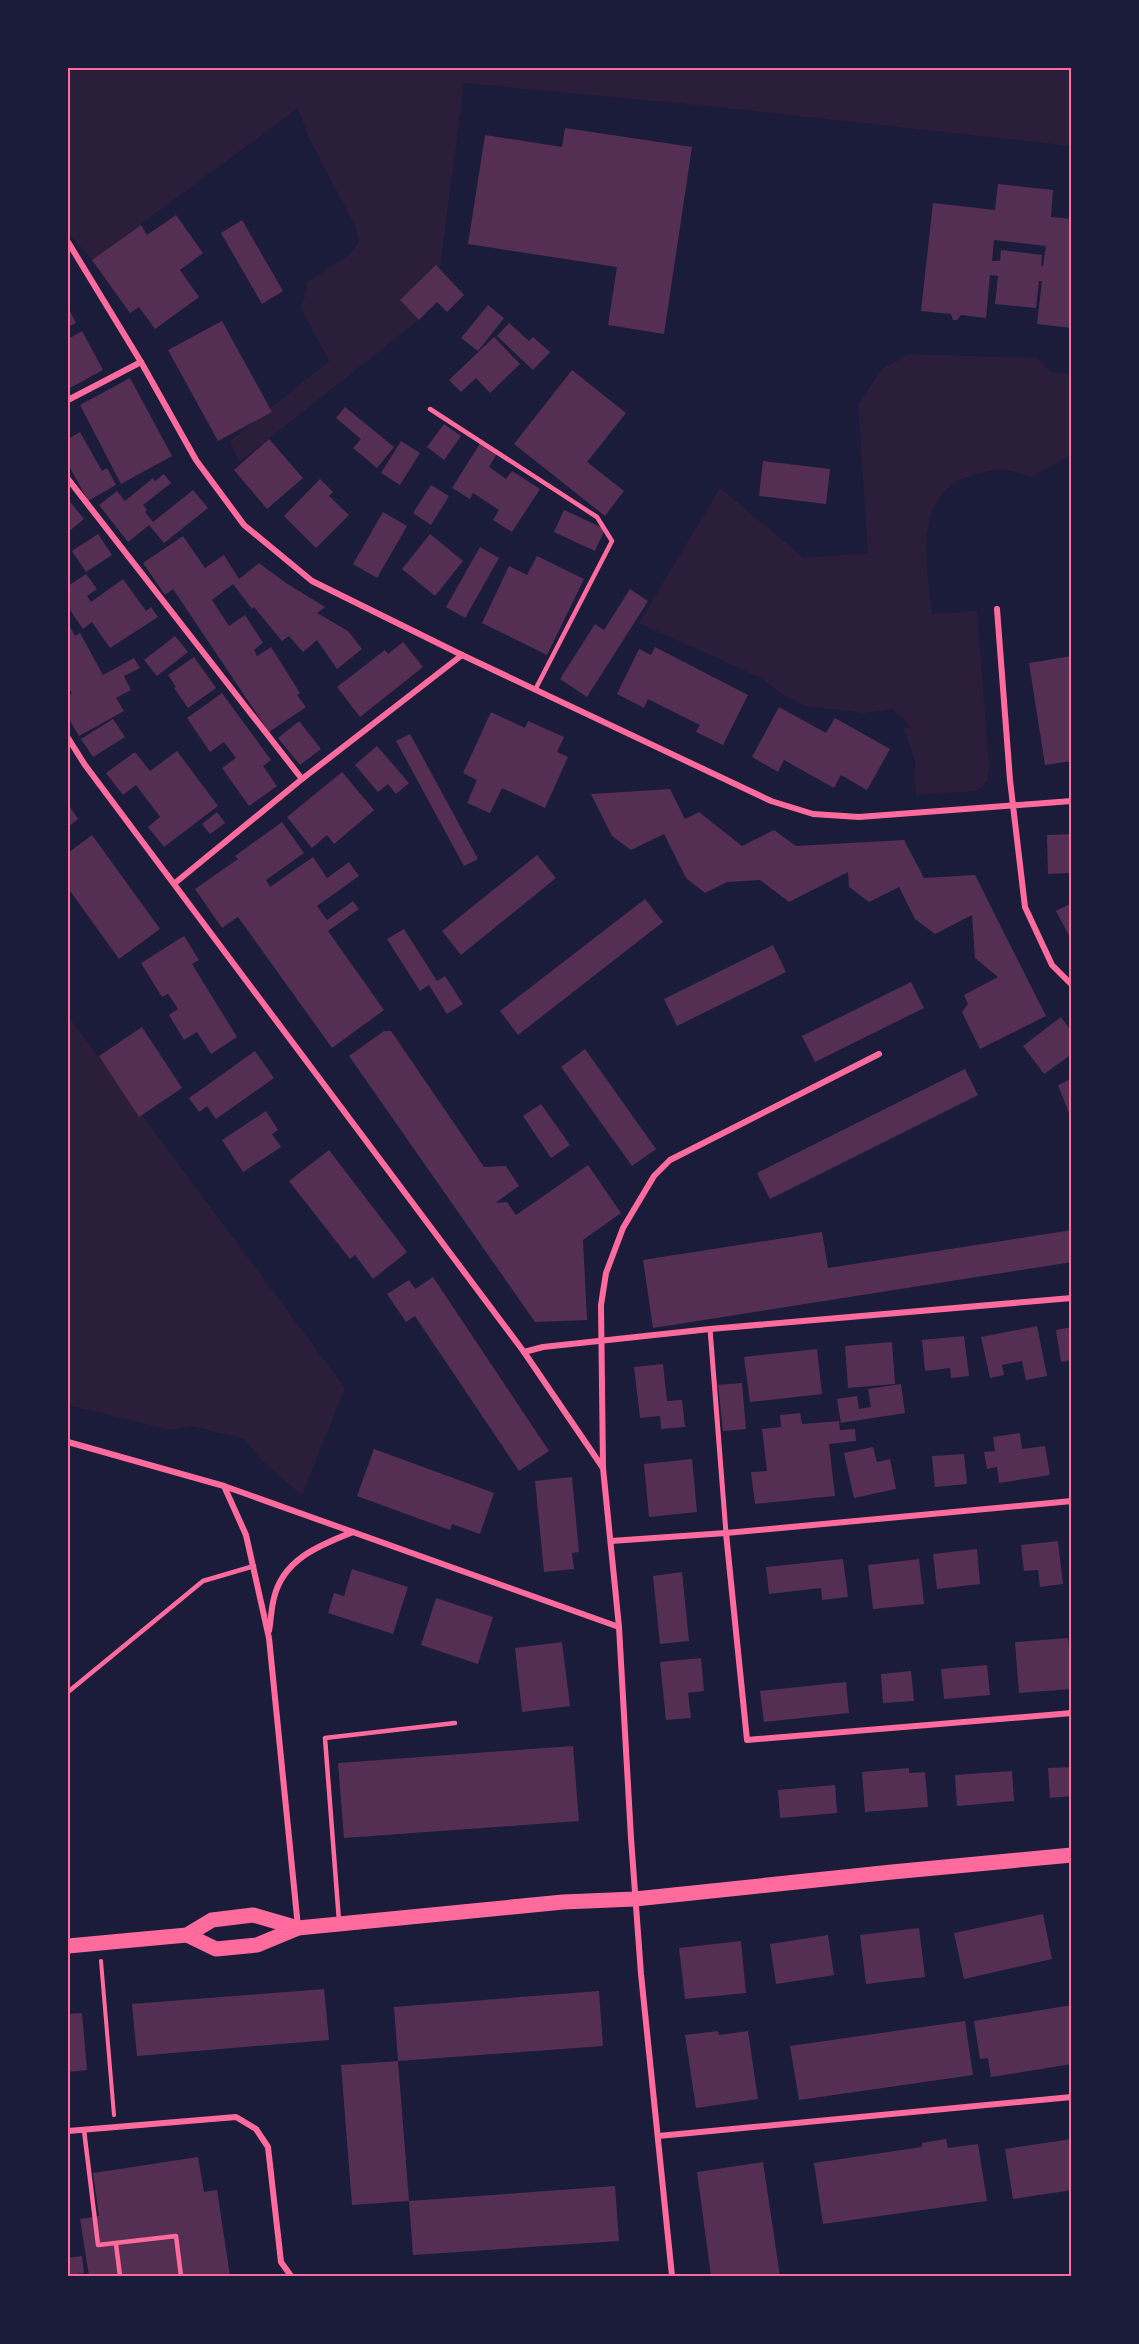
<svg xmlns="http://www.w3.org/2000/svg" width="1139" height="2344" viewBox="0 0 1139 2344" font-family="Arial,sans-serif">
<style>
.green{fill:#2a1e3b}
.building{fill:#542f53;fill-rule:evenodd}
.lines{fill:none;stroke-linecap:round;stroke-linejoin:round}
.path{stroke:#ff6b9d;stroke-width:4}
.service{stroke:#ff6b9d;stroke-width:4.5}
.pedestrian{stroke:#ff6b9d;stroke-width:5}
.minor{stroke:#ff6b9d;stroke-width:6}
.primary{stroke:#ff6b9d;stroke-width:15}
.neatline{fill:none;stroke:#ff6b9d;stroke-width:2}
</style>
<rect width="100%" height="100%" fill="#1b1b3a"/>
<!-- green -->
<g class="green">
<polygon points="68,68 1071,68 1071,146 708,106 464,83 440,268 400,300 420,319 239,462 230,441 329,361 301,308 306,293 307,282 349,255 359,242 356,228 309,138 298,108 92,260 68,233"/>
<path d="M909 354 1038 358 1051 372 1071 374V455L1031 477C1009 468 996 468 973 475 911 492 927 566 932 614L977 611 989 767 987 781 977 791 916 795 915 761 904 729 911 727 893 709 863 713 806 706 786 697 763 679 639 623 720 488 804 558 868 553 858 404 882 369Z"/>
<polygon points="68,1016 345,1388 302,1495 261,1460 245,1439 191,1426 170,1430 68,1405"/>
</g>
<!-- building -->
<g class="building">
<polygon points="565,128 692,147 664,334 608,325 617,267 468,244 485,135 562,147"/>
<path d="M998 184 1053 190 1051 217 1072 219V328L1037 324 1042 281H1039L1036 308 995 304 998 276 990 275 986 318 961 315 957 320H953L951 314 921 311 933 203 995 210ZM994 240 1046 246 1043 266H1041L1042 255 1001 250 1000 261H992Z"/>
<polygon points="176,215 203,253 180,270 199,297 155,329 139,307 130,313 92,260 141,225 147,235"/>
<polygon points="242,220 283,291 262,304 221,233"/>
<polygon points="436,265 464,295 447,312 437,302 419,320 400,300"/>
<polygon points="488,305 504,318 478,351 461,338"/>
<polygon points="68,307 76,323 68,327"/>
<polygon points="222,321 272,412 218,441 168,350"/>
<polygon points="509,323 529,341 533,337 550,352 533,370 497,336"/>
<polygon points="82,331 103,370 68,389 68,339"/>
<polygon points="494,337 520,364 490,393 476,378 461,392 449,380"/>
<polygon points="572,370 626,413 587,462 624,491 605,516 514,444"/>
<polygon points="130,378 172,456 121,484 80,405"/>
<polygon points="345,407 394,447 377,468 353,448 361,439 336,418"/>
<polygon points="444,424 461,436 444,460 427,447"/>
<polygon points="80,432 102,471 107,468 116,485 88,501 68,464 68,439"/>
<polygon points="269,439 303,478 267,509 234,470"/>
<polygon points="401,441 420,453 400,485 381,473"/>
<polygon points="481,442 498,452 489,467 506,479 512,471 540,489 512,532 493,520 499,510 473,493 470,499 452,488"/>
<polygon points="763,461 830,469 826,504 759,496"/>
<polygon points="164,474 171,483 143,505 147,510 145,512 153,522 193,490 208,508 164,543 149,525 128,542 99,505 117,491 125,501 153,478 155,481"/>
<polygon points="320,479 333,492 329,496 349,515 316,548 284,516"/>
<polygon points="431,485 449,496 431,525 413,513"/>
<polygon points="68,499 84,519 68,532"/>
<polygon points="564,510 605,529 595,551 554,532"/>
<polygon points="383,512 407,526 377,578 353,564"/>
<polygon points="98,534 112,555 86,572 72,551"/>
<polygon points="430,534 463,561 435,596 402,569"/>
<polygon points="183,536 205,568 224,555 239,579 259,563 286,583 325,607 317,613 348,631 362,649 337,669 317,640 303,652 289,636 282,641 254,607 252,609 233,584 212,600 229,626 245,615 263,643 254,650 257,656 271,647 300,693 297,695 306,707 269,732 173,589 165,595 143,563"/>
<polygon points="480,547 499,558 465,618 446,607"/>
<polygon points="537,556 584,579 547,655 482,623 509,566 527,575"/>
<polygon points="86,574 97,589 87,596 91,602 123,579 146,611 151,607 158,617 110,648 92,622 83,629 68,607 68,586"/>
<polygon points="630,589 648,601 587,697 560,679 595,624 604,630"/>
<polygon points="68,623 75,636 80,633 103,675 134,658 140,668 124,676 131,690 116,698 124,711 79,736 68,717 68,696 72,693 68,687"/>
<polygon points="175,636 188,652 157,676 144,660"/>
<polygon points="403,642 423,667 360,717 337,687 385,650 388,654"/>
<polygon points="655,647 748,695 723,745 696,732 700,725 648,699 644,708 617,694 639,649 651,655"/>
<polygon points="1072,656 1072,761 1045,765 1029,663"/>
<polygon points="194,657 216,688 188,708 174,688 176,687 168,675"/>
<polygon points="222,693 271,760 263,766 277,786 249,806 222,768 236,758 224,742 210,752 187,718"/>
<polygon points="779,707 826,733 835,718 890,749 867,790 841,775 834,788 784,760 778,772 752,757"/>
<polygon points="491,712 525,728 528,721 564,737 557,752 568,757 545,808 502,788 490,813 467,803 477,780 463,773"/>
<polygon points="113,719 125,737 93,757 81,739"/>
<polygon points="299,721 321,749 300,765 278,738"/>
<polygon points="410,734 478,859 464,866 396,741"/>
<polygon points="377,746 409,783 396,794 388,784 378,792 355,765"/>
<polygon points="177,751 218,806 164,847 148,827 160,817 136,785 123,795 106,773 135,752 150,771"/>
<polygon points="342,772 374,810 334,844 327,835 312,848 287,817"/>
<polygon points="670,789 685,819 699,812 742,846 774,830 796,846 904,840 924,878 975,875 1046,1016 980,1049 962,1012 968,1004 964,995 998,977 975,958 972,915 935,934 915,919 899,887 869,902 849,887 848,872 789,902 760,880 727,882 705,893 686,878 664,834 631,850 612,836 591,794"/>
<polygon points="68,804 78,819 68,827"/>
<polygon points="217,812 225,823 210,834 202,824"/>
<polygon points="282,822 304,853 266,880 270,887 313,857 327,878 349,862 359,876 317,906 327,920 353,901 359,909 328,931 384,1010 332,1048 238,917 222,928 195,889 238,859 235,856"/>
<polygon points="1072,834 1072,873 1048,874 1047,835"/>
<polygon points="92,835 160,929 119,959 68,888 68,853"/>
<polygon points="537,855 556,878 461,955 442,931"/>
<polygon points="645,899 663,922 518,1035 500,1011"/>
<polygon points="1072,903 1072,941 1056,911"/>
<polygon points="404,929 437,981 445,976 463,1004 447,1014 429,985 420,991 387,939"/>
<polygon points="184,936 199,960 192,964 237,1037 211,1054 197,1032 184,1040 169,1015 178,1009 168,994 162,997 141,963"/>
<polygon points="773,945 786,972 677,1026 664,999"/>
<polygon points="911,982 924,1008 815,1062 802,1036"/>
<polygon points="1061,1017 1072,1032 1072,1054 1044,1074 1023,1046"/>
<polygon points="142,1027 182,1088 139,1117 99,1056"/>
<polygon points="384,1031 391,1031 484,1167 506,1166 519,1186 495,1203 507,1202 516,1215 588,1165 621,1213 583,1240 587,1320 535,1322 349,1056"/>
<polygon points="585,1049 656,1149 632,1166 561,1067"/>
<polygon points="255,1051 274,1078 216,1119 207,1106 199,1112 189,1098"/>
<polygon points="965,1069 978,1095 770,1199 757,1173"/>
<polygon points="1071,1079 1071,1118 1058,1085"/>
<polygon points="541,1104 570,1145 551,1158 523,1116"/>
<polygon points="266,1111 278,1130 272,1134 281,1147 243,1172 222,1140"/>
<polygon points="329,1150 407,1252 373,1279 355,1255 350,1259 289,1181"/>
<polygon points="1072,1230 1072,1262 653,1328 643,1260 822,1232 828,1268"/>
<polygon points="433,1277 549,1451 519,1471 415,1316 406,1322 387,1294 409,1280 415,1289"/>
<polygon points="1037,1326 1047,1376 1026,1380 1022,1361 1002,1365 1004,1375 990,1378 981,1337"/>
<polygon points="1072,1327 1072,1360 1061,1362 1056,1330"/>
<polygon points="964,1336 969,1376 951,1378 950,1368 925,1371 922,1340"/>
<polygon points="892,1342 895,1384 848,1388 845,1346"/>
<polygon points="817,1349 822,1394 750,1402 744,1357"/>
<polygon points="663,1364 667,1401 682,1400 685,1427 661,1429 660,1416 640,1418 634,1367"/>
<polygon points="742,1383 746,1429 723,1431 718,1385"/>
<polygon points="901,1384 905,1413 841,1423 837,1399 857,1396 859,1409 871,1407 868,1389"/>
<polygon points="800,1413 802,1424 839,1421 840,1430 855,1429 856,1441 829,1444 835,1496 755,1504 751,1472 767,1471 762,1429 781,1427 780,1415"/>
<polygon points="1020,1433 1022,1449 1045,1446 1050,1475 999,1483 997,1467 987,1469 984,1452 995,1451 993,1437"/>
<polygon points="873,1447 877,1462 890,1459 896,1489 854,1498 844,1453"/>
<polygon points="374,1449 494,1493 480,1534 452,1524 450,1530 357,1496"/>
<polygon points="964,1454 967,1484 935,1487 932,1456"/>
<polygon points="692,1459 697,1512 649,1517 644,1464"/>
<polygon points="572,1477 579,1552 572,1553 574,1569 544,1572 535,1481"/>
<polygon points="1058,1541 1063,1584 1040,1587 1038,1570 1024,1571 1021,1545"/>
<polygon points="977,1549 980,1584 937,1589 933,1554"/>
<polygon points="843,1559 848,1597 822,1600 821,1588 769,1594 766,1567"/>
<polygon points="919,1559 924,1604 873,1609 868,1565"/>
<polygon points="352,1569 408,1587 393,1634 328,1613 334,1593 344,1596"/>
<polygon points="682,1572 689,1641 660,1644 653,1576"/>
<polygon points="436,1598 493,1617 478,1664 421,1645"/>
<polygon points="1068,1638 1072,1689 1019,1693 1015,1642"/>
<polygon points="562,1642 570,1706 522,1712 515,1648"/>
<polygon points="701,1658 704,1691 688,1693 691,1718 666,1720 660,1662"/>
<polygon points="987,1665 990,1695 944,1699 941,1669"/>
<polygon points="911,1671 914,1701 883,1703 881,1674"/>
<polygon points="846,1682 849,1713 764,1722 760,1691"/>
<polygon points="573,1746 579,1821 344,1838 338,1763"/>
<polygon points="1072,1767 1072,1796 1050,1798 1048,1768"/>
<polygon points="909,1768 909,1773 925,1772 928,1807 865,1812 862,1772"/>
<polygon points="1012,1771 1014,1801 957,1806 955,1775"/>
<polygon points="835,1785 837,1813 780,1818 778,1790"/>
<polygon points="1043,1914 1052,1959 964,1979 954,1933"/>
<polygon points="919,1928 925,1977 866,1984 860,1935"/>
<polygon points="828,1935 834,1975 776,1984 770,1944"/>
<polygon points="741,1941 746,1993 685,1999 679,1948"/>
<polygon points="324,1989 329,2040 137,2056 132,2004"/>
<polygon points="599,1991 603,2046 398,2061 394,2007"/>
<polygon points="1072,2005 1072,2064 991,2077 988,2058 980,2059 974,2021"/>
<polygon points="82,2013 87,2070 68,2072 68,2014"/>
<polygon points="965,2021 973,2075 799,2100 790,2046"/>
<polygon points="718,2031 719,2035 748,2031 758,2099 696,2108 685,2035"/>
<polygon points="398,2061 409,2201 352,2205 341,2065"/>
<polygon points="946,2139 948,2148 978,2144 987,2201 823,2224 814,2163 922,2147 922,2143"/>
<polygon points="1072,2139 1072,2190 1013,2199 1005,2149"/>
<polygon points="198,2157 204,2192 217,2190 230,2276 89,2276 80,2219 99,2216 93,2173"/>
<polygon points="763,2162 780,2276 711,2276 697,2172"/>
<polygon points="615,2186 619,2241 413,2255 409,2201"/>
<polygon points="82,2256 84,2273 68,2275 68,2258"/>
</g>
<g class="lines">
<!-- path -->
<polyline class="path" points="101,1961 114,2115"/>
<!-- service -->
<g class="service">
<polyline points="430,409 597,517 612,541 535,690"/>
<polyline points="68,1692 203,1581 254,1566"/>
<polyline points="339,1921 325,1738 455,1723"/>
<polyline points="84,2130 98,2245 176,2236 181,2276"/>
<polyline points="116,2244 120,2276"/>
</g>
<!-- pedestrian -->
<polyline class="pedestrian" points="710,1329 726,1533"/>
<!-- minor -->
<g class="minor">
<polyline points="68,242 141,362 196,460 244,525 312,581 462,655 771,801 813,814 859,817 1072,801"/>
<polyline points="68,400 141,362"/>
<polyline points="68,479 302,779"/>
<polyline points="997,609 1010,780 1025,907 1052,965 1072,985"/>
<polyline points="68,738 85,765 524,1352 603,1468"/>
<polyline points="175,883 302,779 462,655"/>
<polyline points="524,1352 543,1347 710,1329 1072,1298"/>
<polyline points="68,1442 224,1486 619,1627"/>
<polyline points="224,1486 246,1535 269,1638 298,1927"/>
<polyline points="726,1533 747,1740 1072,1713"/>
<polyline points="611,1541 726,1533 1072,1501"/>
<path d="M269 1631C271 1620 271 1609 274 1598 283 1559 320 1545 353 1532"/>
<polyline points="68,2131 236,2117 256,2129 268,2147 281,2262 291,2276"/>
<polyline points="658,2136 1072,2097"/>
<polyline points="672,2276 641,1974 631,1838 619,1627 603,1468 601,1305 606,1273 623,1228 654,1176 670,1160 879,1054"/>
</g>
<!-- primary -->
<g class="primary">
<polyline points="187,1935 216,1949 257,1945 298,1928 563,1902 635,1899 892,1872 1072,1855"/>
<polyline points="68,1946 187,1935 212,1920 253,1915 298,1928"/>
</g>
</g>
<!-- border -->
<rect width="1139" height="2344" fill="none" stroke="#1b1b3a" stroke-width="138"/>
<rect x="69" y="69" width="1001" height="2206" class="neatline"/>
</svg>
